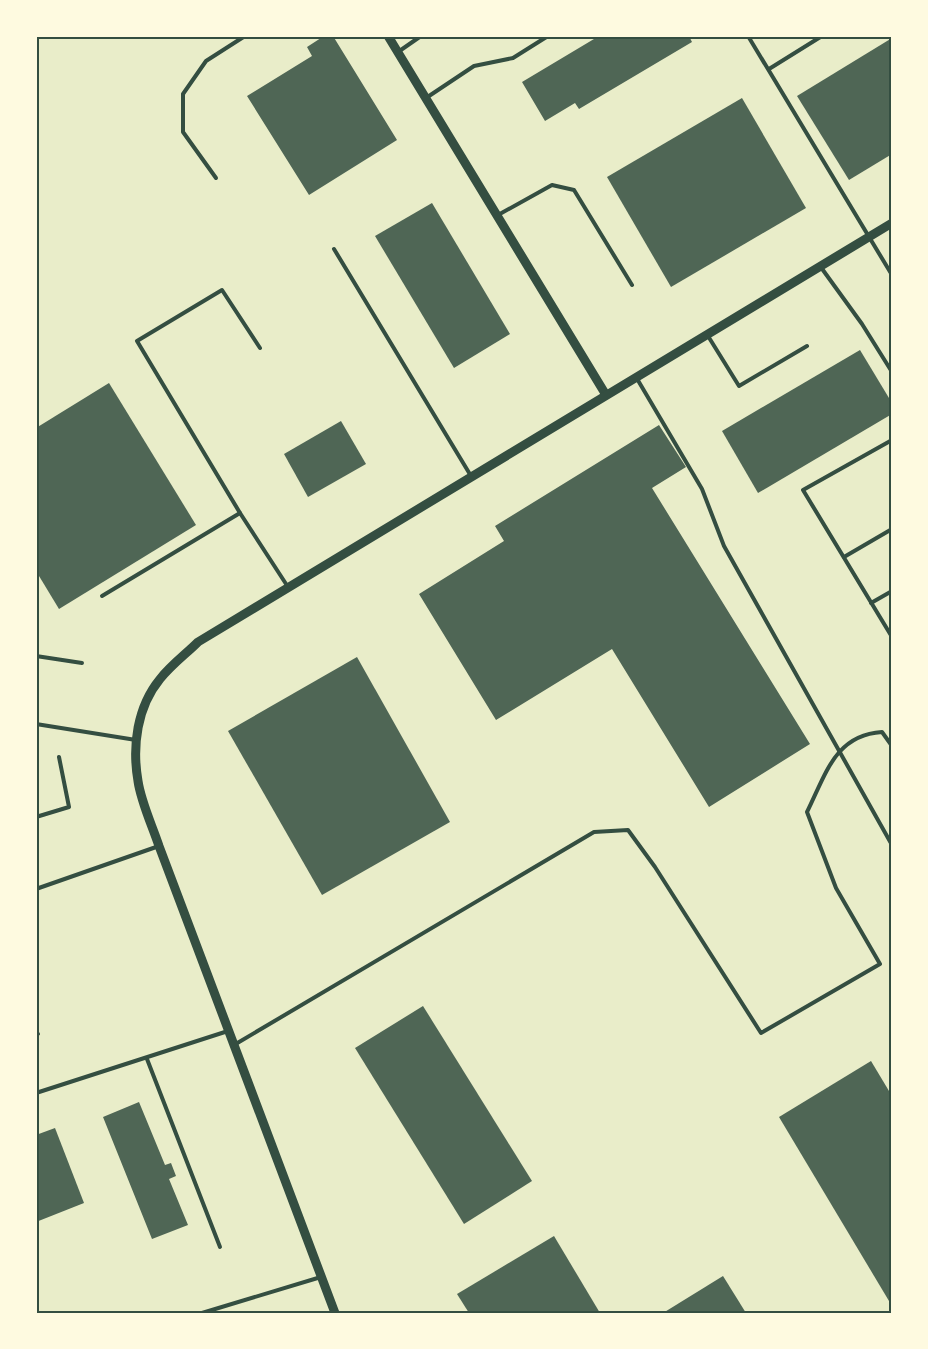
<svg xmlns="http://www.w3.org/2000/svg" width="928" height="1349" viewBox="0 0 928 1349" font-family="'Titillium Web',sans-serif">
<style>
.building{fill:#4f6655}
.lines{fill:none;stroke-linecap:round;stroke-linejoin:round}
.service{stroke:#344e41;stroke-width:4}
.tertiary{stroke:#344e41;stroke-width:9}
.neatline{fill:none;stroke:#344e41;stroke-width:2}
</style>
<rect width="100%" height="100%" fill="#e9edc9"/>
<!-- building -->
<g class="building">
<polygon points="324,36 333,36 397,140 309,195 247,96 312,56 307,47"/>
<polygon points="599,36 689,36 692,42 579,109 575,103 545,121 522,82"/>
<polygon points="892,38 892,154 849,180 797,96"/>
<polygon points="742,98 806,208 671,287 607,177"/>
<polygon points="432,203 510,334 454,368 375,236"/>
<polygon points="860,350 892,403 892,414 758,493 722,431"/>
<polygon points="109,383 196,525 59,609 36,571 36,428"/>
<polygon points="341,421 366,464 308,497 284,454"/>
<polygon points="659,425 686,467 652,488 810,744 709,807 612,649 496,720 419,594 504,541 495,526"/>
<polygon points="357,657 450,822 322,895 228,731"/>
<polygon points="423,1006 532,1181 464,1224 355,1048"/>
<polygon points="871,1061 892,1096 892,1306 779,1117"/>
<polygon points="139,1102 165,1165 171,1163 176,1176 169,1179 188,1225 152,1239 103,1117"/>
<polygon points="55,1128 84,1203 36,1222 36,1135"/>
<polygon points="554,1236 600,1313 469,1313 457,1294"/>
<polygon points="723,1276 746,1313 663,1313"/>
</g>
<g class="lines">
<!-- service -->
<g class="service">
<polyline points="748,36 892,275"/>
<polyline points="398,52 421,36"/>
<polyline points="769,69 822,36"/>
<polyline points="426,98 474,66 513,58 548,36"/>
<polyline points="216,178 183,132 183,94 206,61 245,36"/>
<polyline points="498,215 552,185 574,190 632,285"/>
<polyline points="334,249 471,476"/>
<polyline points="820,266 862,324 892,372"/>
<polyline points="708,336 739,386 807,346"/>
<polyline points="260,348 222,290 137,341 240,513 288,587"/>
<polyline points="636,377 702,489 724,546 892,845"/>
<polyline points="892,440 803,490 892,637"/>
<polyline points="844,557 892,529"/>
<polyline points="102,596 240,513"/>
<polyline points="871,603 892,591"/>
<polyline points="36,656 82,663"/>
<polyline points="36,724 136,740"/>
<polyline points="36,817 69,807 59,757"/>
<polyline points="36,889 159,846"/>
<polyline points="36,1035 38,1034"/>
<path d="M234 1045 594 832 628 830 655 867 761 1033 880 964 836 888 807 812C826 774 835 735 882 732L892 746"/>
<polyline points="147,1059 220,1247"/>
<polyline points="36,1093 228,1031"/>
<polyline points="202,1313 321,1277"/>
</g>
<!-- tertiary -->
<g class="tertiary">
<polyline points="388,36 606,395"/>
<path d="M335 1313 159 846C152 825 141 802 138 781 132 746 137 707 160 679 171 665 186 654 198 642L892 223"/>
</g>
</g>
<!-- border -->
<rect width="928" height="1349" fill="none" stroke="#fefae0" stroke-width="75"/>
<rect x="38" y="38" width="852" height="1274" class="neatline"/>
</svg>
